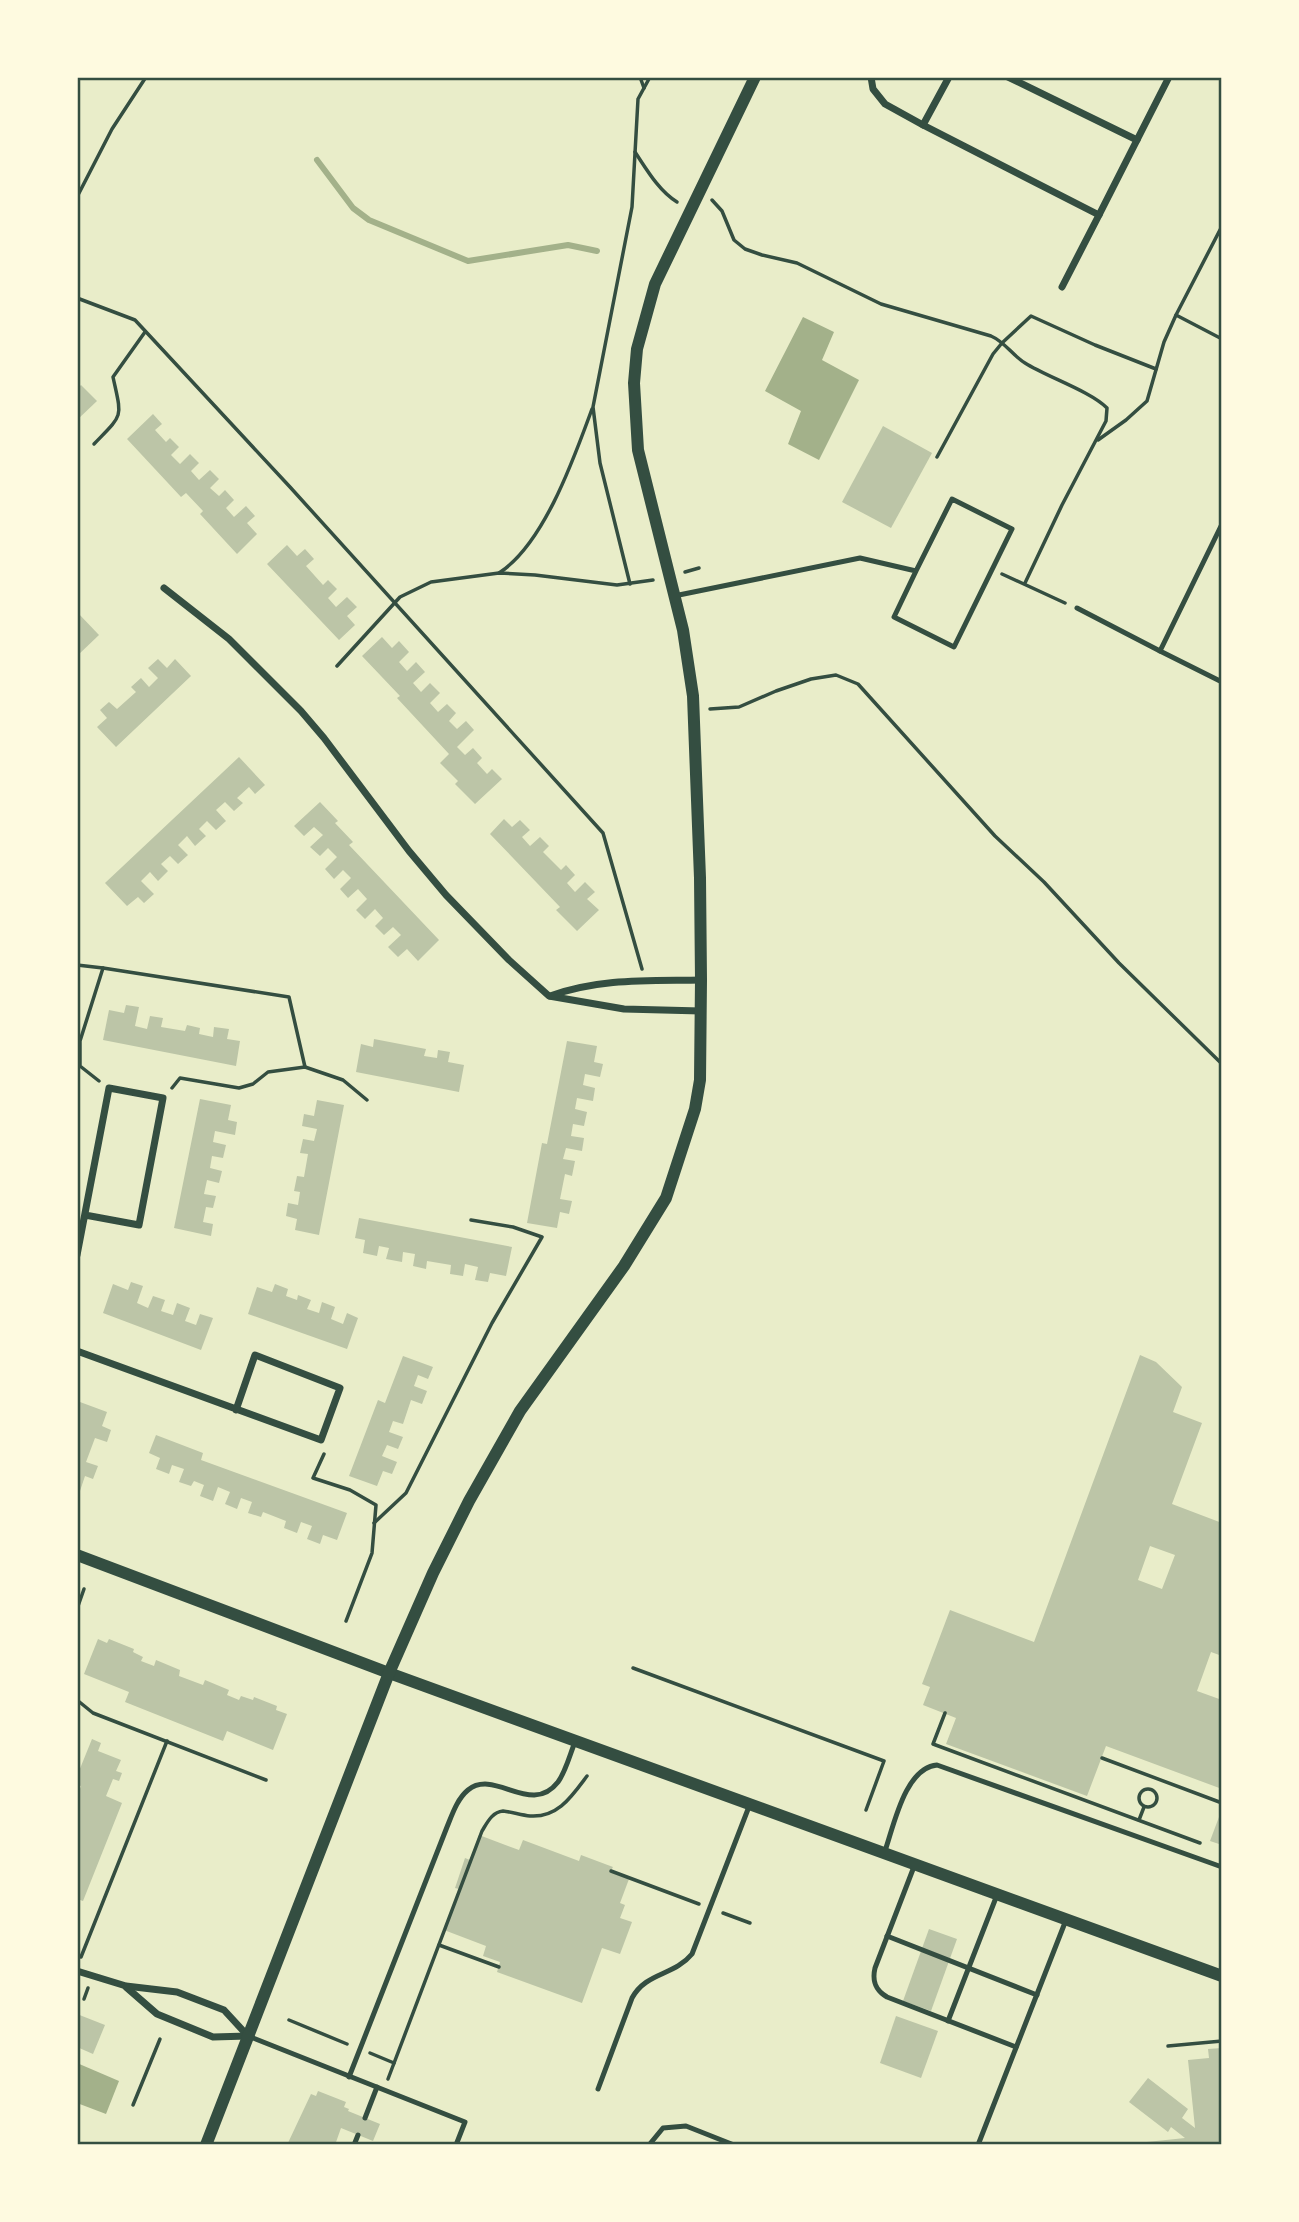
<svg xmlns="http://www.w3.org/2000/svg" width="1299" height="2222" viewBox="0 0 1299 2222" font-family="'Noto Serif',serif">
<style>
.water{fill:#a3b18a}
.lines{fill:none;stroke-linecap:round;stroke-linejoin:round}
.stream{stroke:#a3b18a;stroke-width:6}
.building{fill:#bcc5a7;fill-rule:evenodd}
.path{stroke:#344e41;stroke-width:3.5}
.service{stroke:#344e41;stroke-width:5}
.minor{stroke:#344e41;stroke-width:7}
.tertiary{stroke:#344e41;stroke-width:12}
.neatline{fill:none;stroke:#344e41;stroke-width:2.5}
</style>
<rect width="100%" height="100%" fill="#e9edc9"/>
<!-- water -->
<g class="water">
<polygon points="803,317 834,332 822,360 859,380 819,460 788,444 801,411 765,391"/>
<polygon points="77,2063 119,2081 106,2114 77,2103"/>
</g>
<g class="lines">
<!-- stream -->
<polyline class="stream" points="317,160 353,208 369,220 468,261 568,245 597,251"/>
</g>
<!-- building -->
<g class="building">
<polygon points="81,385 97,401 77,420 77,389"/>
<polygon points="153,414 162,424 155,430 166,442 170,438 179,447 171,455 180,464 190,454 199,463 191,471 199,480 210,470 219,479 210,488 219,496 225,490 234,500 226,508 234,517 246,506 255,516 247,523 257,534 237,554 200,514 203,511 186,493 181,497 127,439"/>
<polygon points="883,426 932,453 891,528 842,502"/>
<polygon points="287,545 297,556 305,549 314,559 306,566 323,585 328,580 337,589 328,598 336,607 347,597 357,607 347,616 355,625 339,640 267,564"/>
<polygon points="77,612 99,635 77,656"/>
<polygon points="382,637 392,648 399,641 409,652 399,662 407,671 416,662 425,672 413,683 421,692 430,683 440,693 430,703 438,712 447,704 456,713 449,721 457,729 466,721 474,730 457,747 465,755 473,748 482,758 477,763 487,774 492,769 502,779 475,804 455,784 458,781 440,763 449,754 397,698 400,696 362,656"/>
<polygon points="158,659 167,668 175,659 191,676 116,747 97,727 107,718 100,710 109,702 117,709 136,692 131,687 141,678 149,687 158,678 148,668"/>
<polygon points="239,757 265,785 255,794 249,787 237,798 243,803 234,811 225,802 216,810 226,821 216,830 207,821 199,829 206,836 195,846 187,836 178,845 188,855 178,864 170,856 161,864 168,871 158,881 150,872 141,881 154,894 144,903 138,897 127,906 105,883"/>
<polygon points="320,802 338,821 335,823 353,842 349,845 439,940 418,961 407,949 398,957 388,947 401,935 393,927 384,935 375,926 383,918 375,909 365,919 356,910 367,899 358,889 348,898 340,889 351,878 343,870 334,879 325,869 337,857 328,848 320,856 310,847 323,835 314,827 304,836 294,826"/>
<polygon points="504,819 512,827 520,820 530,830 522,837 530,846 540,837 549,846 543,852 561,870 566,865 575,875 567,883 575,892 585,882 595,892 587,899 599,910 577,931 556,910 560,907 490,834"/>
<polygon points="126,1005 139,1007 135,1026 147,1029 150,1016 163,1018 161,1027 185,1031 187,1025 200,1028 199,1034 213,1037 214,1027 229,1029 227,1039 240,1041 236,1066 103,1040 109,1010 124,1013"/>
<polygon points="374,1039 426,1049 424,1056 437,1058 438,1050 450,1052 448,1062 464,1065 459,1092 356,1072 361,1044 373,1047"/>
<polygon points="567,1041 597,1046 594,1062 603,1064 600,1077 585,1074 583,1085 595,1088 593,1101 577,1098 575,1109 587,1112 584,1126 573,1124 571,1136 584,1138 582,1151 566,1148 563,1159 575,1161 572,1176 565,1174 560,1199 572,1201 569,1214 560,1212 557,1228 527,1223 542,1143 547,1144"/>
<polygon points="200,1099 231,1105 228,1120 237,1122 235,1135 215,1131 213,1142 226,1145 223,1158 212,1156 210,1168 222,1171 219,1183 207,1180 204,1194 216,1196 213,1208 206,1207 203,1222 213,1224 211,1236 174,1228"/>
<polygon points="317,1100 344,1105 319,1235 295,1230 297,1219 286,1216 288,1203 298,1205 300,1192 294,1191 297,1176 304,1177 308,1154 300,1153 303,1139 314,1141 317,1129 302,1126 304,1114 314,1116"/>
<polygon points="359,1218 512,1247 506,1276 490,1273 488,1282 475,1280 478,1267 465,1264 463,1276 450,1274 451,1265 427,1261 426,1269 413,1266 415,1254 403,1252 402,1262 386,1259 389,1248 379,1246 377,1256 363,1253 365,1240 355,1238"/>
<polygon points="131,1282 143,1286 137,1303 148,1308 153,1296 165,1300 161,1311 173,1315 177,1303 190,1308 185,1321 196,1325 200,1314 213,1318 201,1350 103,1313 113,1284 128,1290"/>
<polygon points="275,1284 288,1289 286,1296 297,1300 298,1295 311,1300 307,1309 319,1313 322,1302 335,1307 331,1319 343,1324 347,1313 358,1318 347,1349 248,1314 257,1287 272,1292"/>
<path d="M1140 1355 1156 1362 1182 1387 1173 1412 1202 1423 1172 1504 1222 1523V1656L1211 1652 1197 1691 1222 1700V1789L1106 1746 1087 1796 946 1744 956 1718 923 1705 930 1687 922 1684 950 1610 1034 1642ZM1150 1546 1175 1555 1162 1589 1138 1580Z"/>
<polygon points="403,1356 433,1367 428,1379 418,1375 414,1386 427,1391 422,1404 411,1400 403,1424 393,1421 389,1432 403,1437 398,1449 387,1445 382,1456 397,1462 392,1474 383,1471 377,1486 349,1476 378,1400 385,1403"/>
<polygon points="80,1402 107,1412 102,1426 111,1430 107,1442 95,1438 86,1462 98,1466 93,1479 85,1476 80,1491 77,1490 77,1409"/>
<polygon points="156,1435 203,1453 201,1460 347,1513 337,1540 323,1535 320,1544 307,1539 312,1526 301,1522 297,1533 284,1528 286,1521 263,1512 261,1517 248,1513 252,1502 241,1498 237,1509 225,1504 230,1492 218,1487 213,1501 200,1496 204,1485 194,1481 191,1486 179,1482 184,1469 172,1465 169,1474 156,1469 160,1458 149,1453"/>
<polygon points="98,1639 107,1643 109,1639 134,1649 133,1652 143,1657 141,1661 154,1666 156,1660 180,1670 179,1676 203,1685 205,1680 229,1690 227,1695 239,1700 241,1696 253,1700 254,1697 277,1706 276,1710 287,1714 273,1750 227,1731 223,1741 125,1702 129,1692 84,1674"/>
<polygon points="92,1739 101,1743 98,1751 121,1760 116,1771 122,1773 119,1781 113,1779 106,1796 122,1803 83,1901 77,1899 77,1797 81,1786 77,1785 77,1776"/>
<polygon points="1222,1809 1222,1845 1210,1841"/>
<polygon points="479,1835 519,1850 523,1840 579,1861 581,1855 613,1867 610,1872 629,1879 620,1903 625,1905 620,1918 632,1922 620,1954 602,1948 582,2003 497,1972 500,1962 483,1956 486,1946 444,1930 459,1889 455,1888 465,1858 470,1860"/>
<polygon points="929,1929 957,1939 931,2011 903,2001"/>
<polygon points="77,2014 105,2025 93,2054 77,2047"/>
<polygon points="896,2016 938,2031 921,2078 880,2063"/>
<polygon points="1222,2048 1222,2145 1137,2145 1137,2143 1185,2138 1171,2127 1168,2132 1129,2102 1148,2078 1188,2109 1182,2118 1195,2128 1188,2060 1209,2058 1208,2049"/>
<polygon points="318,2091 346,2102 344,2107 349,2109 348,2111 380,2124 373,2141 341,2128 335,2145 287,2145 311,2094 316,2096"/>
</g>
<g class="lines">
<!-- path -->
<g class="path">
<polyline points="640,77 644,88"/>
<path d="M635 152C647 170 659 191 677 202"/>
<polyline points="77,197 112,129 146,77"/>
<path d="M712 200 722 211 734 240 745 249 762 255 797 263 881 304 991 336C1005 342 1012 355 1025 363 1047 377 1090 391 1107 408L1106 421 1062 505 1025 583"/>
<polyline points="77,298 135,320 290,487 603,833 642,969"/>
<polyline points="1176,315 1222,339"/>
<polyline points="1098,440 1126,420 1147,401 1164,342 1176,315 1222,226"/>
<path d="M94 444C124 413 122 419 113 377L145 332"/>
<polyline points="937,457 993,354 1002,343 1031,316 1095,345 1156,369"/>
<polyline points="685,572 699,568"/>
<path d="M499 573C544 544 574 458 592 409"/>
<polyline points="1002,574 1065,603"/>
<polyline points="630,584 600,463 593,407 632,207 638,99 650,77"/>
<polyline points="337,666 400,597 431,582 499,573 535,575 617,585 653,580"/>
<polyline points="710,709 739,707 776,691 811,679 836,675 858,684 995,836 1044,882 1119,963 1222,1064"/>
<polyline points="77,965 103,968"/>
<polyline points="99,1081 80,1066 80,1041 103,968 289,997 305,1067"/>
<polyline points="172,1088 180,1078 239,1088 253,1084 268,1072 305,1067 343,1080 367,1100"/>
<polyline points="324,1454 313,1478 350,1490 376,1505 372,1553 346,1621"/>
<polyline points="374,1523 406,1493 492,1323 542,1237 513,1227 471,1220"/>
<polyline points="77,1609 84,1589"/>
<polyline points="633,1668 884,1761 866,1810"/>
<polyline points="77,1700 93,1713 266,1780"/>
<polyline points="945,1713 933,1744 1200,1843"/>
<polyline points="1102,1758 1222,1803"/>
<circle cx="1148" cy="1798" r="9"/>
<polyline points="1139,1820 1144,1807"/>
<polyline points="611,1871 699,1904"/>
<polyline points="723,1913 750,1923"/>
<polyline points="439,1945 499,1967"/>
<polyline points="81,1957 167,1741"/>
<polyline points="84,1999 88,1988"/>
<polyline points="289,2020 347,2044"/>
<polyline points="1168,2046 1222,2041"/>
<polyline points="370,2053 394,2063"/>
<path d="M388 2079 482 1831C487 1823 492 1812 503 1811 512 1812 521 1815 530 1816 558 1818 572 1796 587 1776"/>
<polyline points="133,2105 160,2039"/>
</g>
<!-- service -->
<g class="service">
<polyline points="1222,524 1160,651 1222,682"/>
<polyline points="674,596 860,558 916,571 894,617 954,647 1012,529 952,499 916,571"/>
<polyline points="1077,608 1160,651"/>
<path d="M885 1851C894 1825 905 1768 937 1765L1222 1867"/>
<path d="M915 1864 875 1968C872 1981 875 1990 887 1997L1016 2047"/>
<polyline points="887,1936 1037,1995"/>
<polyline points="948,2021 997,1895"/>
<polyline points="248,2036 465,2122 456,2145"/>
<path d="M349 2077 447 1827C452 1815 457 1799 468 1790 495 1768 531 1817 558 1782 566 1771 570 1754 575 1742"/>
<path d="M598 2089 632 1998C646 1972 674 1976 692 1954L750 1804"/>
<polyline points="365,2118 377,2087"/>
<polyline points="354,2145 358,2135"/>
<polyline points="649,2145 663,2128 686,2126 734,2145"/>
<polyline points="978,2145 1066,1920"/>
</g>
<!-- minor -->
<g class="minor">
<polyline points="871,77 873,89 885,104 923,125 1099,215 1137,140 1008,77"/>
<polyline points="923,125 949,77"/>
<polyline points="1137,140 1169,77"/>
<polyline points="1062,287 1099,215"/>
<polyline points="164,588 229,639 301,711 324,738 409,851 446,895 509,960 549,996 624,1009 701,1011"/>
<path d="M550 996C601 978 648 981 701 980"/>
<polyline points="77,1255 109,1088 163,1098 139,1225 85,1215"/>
<polyline points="77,1351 321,1440 340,1388 255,1355 236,1410"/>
<polyline points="77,1971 126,1986 177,1992 224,2010 248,2036"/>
<polyline points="126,1987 157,2014 213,2037 248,2036"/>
</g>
<!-- tertiary -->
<g class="tertiary">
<polyline points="77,1555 389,1673 1222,1976"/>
<polyline points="206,2145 389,1673 433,1573 469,1501 520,1411 624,1266 666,1198 695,1109 700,1080 701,980 700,878 693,696 683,630 638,450 634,383 637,349 655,284 755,77"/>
</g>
</g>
<!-- border -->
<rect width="1299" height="2222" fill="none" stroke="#fefae0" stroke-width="158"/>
<rect x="79" y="79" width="1141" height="2064" class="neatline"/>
</svg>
